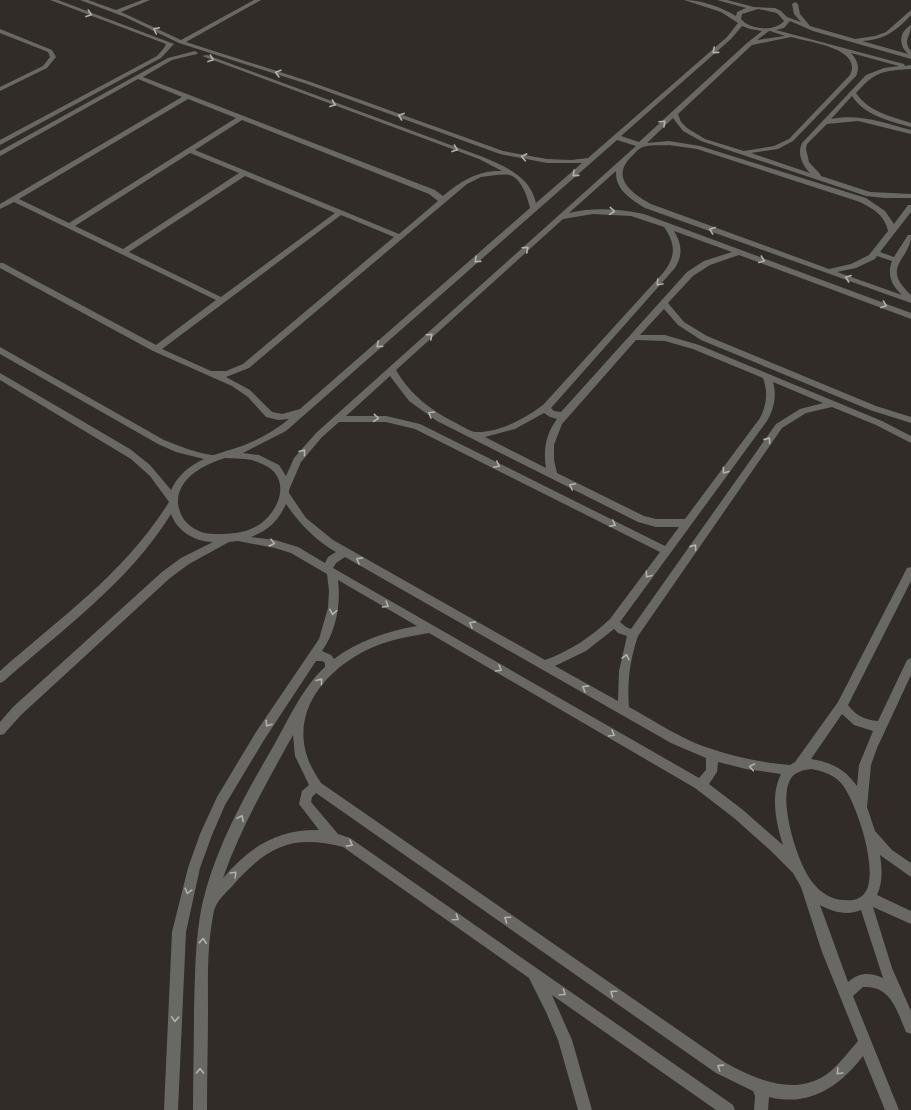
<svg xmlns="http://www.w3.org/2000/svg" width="911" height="1110" viewBox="0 0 911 1110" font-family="'IBM Plex Sans',sans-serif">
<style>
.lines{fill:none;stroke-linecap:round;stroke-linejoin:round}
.minor{fill:#696865;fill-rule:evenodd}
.oneway{stroke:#b4b2af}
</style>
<rect width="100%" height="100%" fill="#312c27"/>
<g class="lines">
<!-- minor -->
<g class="minor">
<polygon points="50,0 58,0 174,44 161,58 0,145 0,140 157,56 164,48 166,44"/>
<path d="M80 0H88L116 10 142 0H150L121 12 181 40 254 0H261L186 42 308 81 503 151 547 159 571 160 588 158 727 37 738 23 721 12 684 0C702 0 721 7 736 16L737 12 746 8 717 0H727L754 7 775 8 781 11 787 17 801 22 794 14 792 4 795 2 798 4 800 14 810 26 855 39 875 36 886 32 911 10V15C896 31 884 40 862 41L908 54C898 45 899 32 911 25 911 36 902 41 911 51V59L813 31 790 21 784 28 776 30 904 64 905 66 911 65V69C882 71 876 71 856 93 869 112 890 116 911 123V127C890 121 865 116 852 96L831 119C858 113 885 123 911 130V134L858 121 827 124 807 144 806 149 809 162 820 174 821 176 870 192 911 194V198H885L866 196 701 141 683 131 673 118 647 143 669 141 700 146 866 198 885 211 894 224 908 205H911V212L880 252 894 257 908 235H911C911 260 879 266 911 295V303L645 208C631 199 615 190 616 171L569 213C594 207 619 209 644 214L911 313V319L739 255 710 265 693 276 668 303 684 322 707 336 876 406 911 417V423L870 410 701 340 678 325 664 309 640 335H665L699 345 882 421 911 436V443L876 425 832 407 806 413 782 428 638 636C630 659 627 683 629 707 651 719 672 733 695 743 725 755 757 762 790 765L795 762 838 702 907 568 911 567V581L848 705C855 715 865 720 878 721L907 660 911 658V675L877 748 871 765 867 807 875 831 892 850 911 863V877L880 855C882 869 883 882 877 895L911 911V924L873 907 892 968 911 1011V1034L906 1032C897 1011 891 985 863 987L853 996 899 1110H885L863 1056C839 1087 810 1107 769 1097L768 1110H754L755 1096 753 1091 716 1073 316 793 312 797 311 802 338 834 350 838 733 1105 735 1110H716L552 995 572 1040 592 1110H578L558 1040 546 1012 529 978 343 847C293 834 268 846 234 884 228 891 218 899 215 908 213 912 213 918 212 922 207 952 208 981 208 1010 208 1043 207 1077 207 1110H193C193 1077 194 1043 194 1010 195 974 195 940 202 905 215 848 245 795 274 745 289 719 302 688 325 667V663L322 661H316L264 740 225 805 212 835 200 868 186 932 178 1110H164L172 932 188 868 200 834 217 797 256 732 319 639 328 608 329 591 327 574 291 553 275 548 238 541 229 542 189 564 170 578 21 715 4 734 0 735V722L13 707 162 572 181 558 213 542C195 542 177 531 171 514 129 582 63 629 4 681L0 683V671C62 616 124 574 169 502L150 476 131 459 0 380V373L130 449 150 465 171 490C178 475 189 466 204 459L176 452 158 444 0 354V347L164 440C177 445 201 455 214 455 218 454 223 452 226 451 249 445 271 434 289 419L278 420 266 417 248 397 232 386 153 351 0 268V263H3L156 345 216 300 14 202 0 209V204L182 97 138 79 2 155 0 156V151L168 58 195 51 198 53 197 54 172 60 143 77 435 190 443 196C461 181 478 170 502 171L479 159 202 56 207 55 483 157C506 167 530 176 536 203L582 163H547L500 154 304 83 179 43 125 17ZM758 9 777 13 784 21C775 32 750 30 741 19L742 14ZM742 26 750 29 762 31 747 43 639 142 621 136 731 39ZM769 31H770L785 36 757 40ZM791 37C808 42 863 48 850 75L789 139 774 146 744 151 705 139 687 128 681 122 678 114 752 45ZM851 53 899 66 884 68 866 75 802 143C797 154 802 165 810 173L751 153 778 149 793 141 856 76C860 67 858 61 851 53ZM188 99 236 118 69 223 19 199ZM242 120 429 194 438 201 399 234 195 150ZM617 140 636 146 316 433 294 458 286 476 279 465 259 455 243 453 286 431ZM669 145 697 149 860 202C874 209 885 216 888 231L869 255 851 264 829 269 651 204C631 193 610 177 632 156 635 153 638 149 641 148 648 144 662 146 669 145ZM190 153 239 173 123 249 75 226ZM496 175C500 175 505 174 509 175 521 177 528 198 530 208L300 409 282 414 272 412 250 390 226 377 249 368 467 184 481 177ZM245 176 335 213 221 297 129 252ZM593 214 631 216 664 227C676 244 676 257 663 273L543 405C524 419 499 433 475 432 470 431 463 427 458 424 432 411 411 396 396 370L563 219ZM341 215 394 237 243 364 226 371H211L162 349ZM674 231 732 252 704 261 687 272 561 412 554 411 551 408 675 268C683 255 682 244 674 231ZM877 256 892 261C887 274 891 285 902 295L837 272 856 268 875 259ZM636 340 665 341 693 349 763 378C768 392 767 404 760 418L685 519H656L644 516 557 473 554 460V445L562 424ZM390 376 409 401 437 421 638 522 656 527H679L665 546 420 424 386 416H346ZM773 382 823 403 800 409 776 424 631 629 626 627 620 622 767 421C774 409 777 396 773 382ZM544 413 550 417 557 419C546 434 543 449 546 468L485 437 515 429ZM339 422H386L415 429 660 552 610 619C591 637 570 651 545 660L333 540 306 518 289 493V490L301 462 322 437ZM225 458C235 459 247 458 255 461 260 463 268 466 272 470 291 487 274 518 255 527 243 533 232 534 219 534 207 534 198 533 188 524 182 519 179 511 178 503 177 478 205 464 225 458ZM286 504C300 524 315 540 336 552L328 557 325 563 298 547 275 540 251 537C269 530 278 521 286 504ZM345 557 671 743 706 758V770L699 778 333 568 336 563ZM338 580 417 626C387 631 358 641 334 659L331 655 322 651C336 631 341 605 338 580ZM614 629 618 633 627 636 619 671 618 701 555 666 586 651ZM429 633 695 788 734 818 770 850 793 873 801 887 822 952 858 1041C849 1051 841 1062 831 1071 798 1098 759 1081 726 1063L321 783C316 775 310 766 307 756 290 704 336 660 381 644 397 638 413 636 429 633ZM842 714 854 725 873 731 859 765 857 786C845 769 831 762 811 759ZM293 735 295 756 309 785 302 791 299 804 319 830C277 829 250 847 223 878 241 827 267 782 293 735ZM718 762 746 769 781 774C770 796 776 823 783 845L743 810 709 784 717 772ZM811 769C822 771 833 774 841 783 856 800 881 875 864 894 859 900 851 901 844 900 832 900 821 893 813 883 798 865 778 802 790 780 794 772 803 770 811 769ZM820 905C833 912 847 916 861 910L883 978C870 972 859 972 848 982Z"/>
<polygon points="0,29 52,50 56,57 47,68 0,91 0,87 43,66 50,57 48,52 0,33"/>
</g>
</g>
<!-- one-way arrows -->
<defs><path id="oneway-chevron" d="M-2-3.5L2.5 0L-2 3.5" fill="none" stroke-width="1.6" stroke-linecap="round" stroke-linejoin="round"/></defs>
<g class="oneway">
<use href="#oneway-chevron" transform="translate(89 14) rotate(20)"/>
<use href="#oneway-chevron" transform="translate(156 30) rotate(-154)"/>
<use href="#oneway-chevron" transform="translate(715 51) rotate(139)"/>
<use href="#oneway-chevron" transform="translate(211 59) rotate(20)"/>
<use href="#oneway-chevron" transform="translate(278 73) rotate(-163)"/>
<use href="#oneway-chevron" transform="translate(333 104) rotate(20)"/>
<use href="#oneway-chevron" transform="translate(401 116) rotate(-160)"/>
<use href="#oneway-chevron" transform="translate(663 123) rotate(-43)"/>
<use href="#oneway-chevron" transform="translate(455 149) rotate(20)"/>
<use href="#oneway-chevron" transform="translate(524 157) rotate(-169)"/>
<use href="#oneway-chevron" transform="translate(575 174) rotate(139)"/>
<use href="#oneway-chevron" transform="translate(612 211) rotate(5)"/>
<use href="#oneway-chevron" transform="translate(712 230) rotate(-160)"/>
<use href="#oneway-chevron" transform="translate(526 249) rotate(-42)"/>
<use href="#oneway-chevron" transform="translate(477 260) rotate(139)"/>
<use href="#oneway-chevron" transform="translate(762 260) rotate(20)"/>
<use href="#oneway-chevron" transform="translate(848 278) rotate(-160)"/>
<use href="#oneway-chevron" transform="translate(659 283) rotate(133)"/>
<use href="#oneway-chevron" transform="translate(884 305) rotate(20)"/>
<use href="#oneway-chevron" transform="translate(430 336) rotate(-42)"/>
<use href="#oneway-chevron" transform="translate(379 345) rotate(139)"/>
<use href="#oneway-chevron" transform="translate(431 414) rotate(-149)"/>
<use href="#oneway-chevron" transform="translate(376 418) rotate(5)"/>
<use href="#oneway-chevron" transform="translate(768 440) rotate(-55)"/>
<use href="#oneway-chevron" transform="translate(303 452) rotate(-52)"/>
<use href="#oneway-chevron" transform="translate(497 465) rotate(27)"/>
<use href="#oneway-chevron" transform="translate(725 471) rotate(126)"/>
<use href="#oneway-chevron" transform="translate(572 486) rotate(-153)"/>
<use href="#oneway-chevron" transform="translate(613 524) rotate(27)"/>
<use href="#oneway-chevron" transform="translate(272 543) rotate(14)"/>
<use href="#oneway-chevron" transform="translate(694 547) rotate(-55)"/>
<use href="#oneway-chevron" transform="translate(359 560) rotate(-151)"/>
<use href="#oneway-chevron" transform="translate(648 575) rotate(126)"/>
<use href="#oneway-chevron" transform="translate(386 605) rotate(30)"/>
<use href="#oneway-chevron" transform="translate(333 612) rotate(100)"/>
<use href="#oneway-chevron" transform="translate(472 624) rotate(-151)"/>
<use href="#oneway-chevron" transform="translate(626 657) rotate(-77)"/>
<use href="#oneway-chevron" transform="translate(499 669) rotate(30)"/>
<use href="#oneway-chevron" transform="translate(320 681) rotate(-52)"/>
<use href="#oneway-chevron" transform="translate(585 688) rotate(-151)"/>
<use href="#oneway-chevron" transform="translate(268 724) rotate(123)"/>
<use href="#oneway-chevron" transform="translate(612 734) rotate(30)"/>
<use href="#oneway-chevron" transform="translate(752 767) rotate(-170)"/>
<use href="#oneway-chevron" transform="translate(241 818) rotate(-63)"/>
<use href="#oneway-chevron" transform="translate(350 844) rotate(28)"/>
<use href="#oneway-chevron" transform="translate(234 874) rotate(-45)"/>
<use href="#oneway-chevron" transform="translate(188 891) rotate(105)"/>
<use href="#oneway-chevron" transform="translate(456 918) rotate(35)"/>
<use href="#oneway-chevron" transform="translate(507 919) rotate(-145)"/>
<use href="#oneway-chevron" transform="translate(203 941) rotate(-84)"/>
<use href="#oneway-chevron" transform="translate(563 993) rotate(35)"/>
<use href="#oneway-chevron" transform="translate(613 993) rotate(-145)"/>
<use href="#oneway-chevron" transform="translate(175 1019) rotate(92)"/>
<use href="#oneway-chevron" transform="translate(720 1067) rotate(-147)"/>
<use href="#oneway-chevron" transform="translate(200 1071) rotate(-89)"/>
<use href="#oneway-chevron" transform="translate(839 1072) rotate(134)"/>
</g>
</svg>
